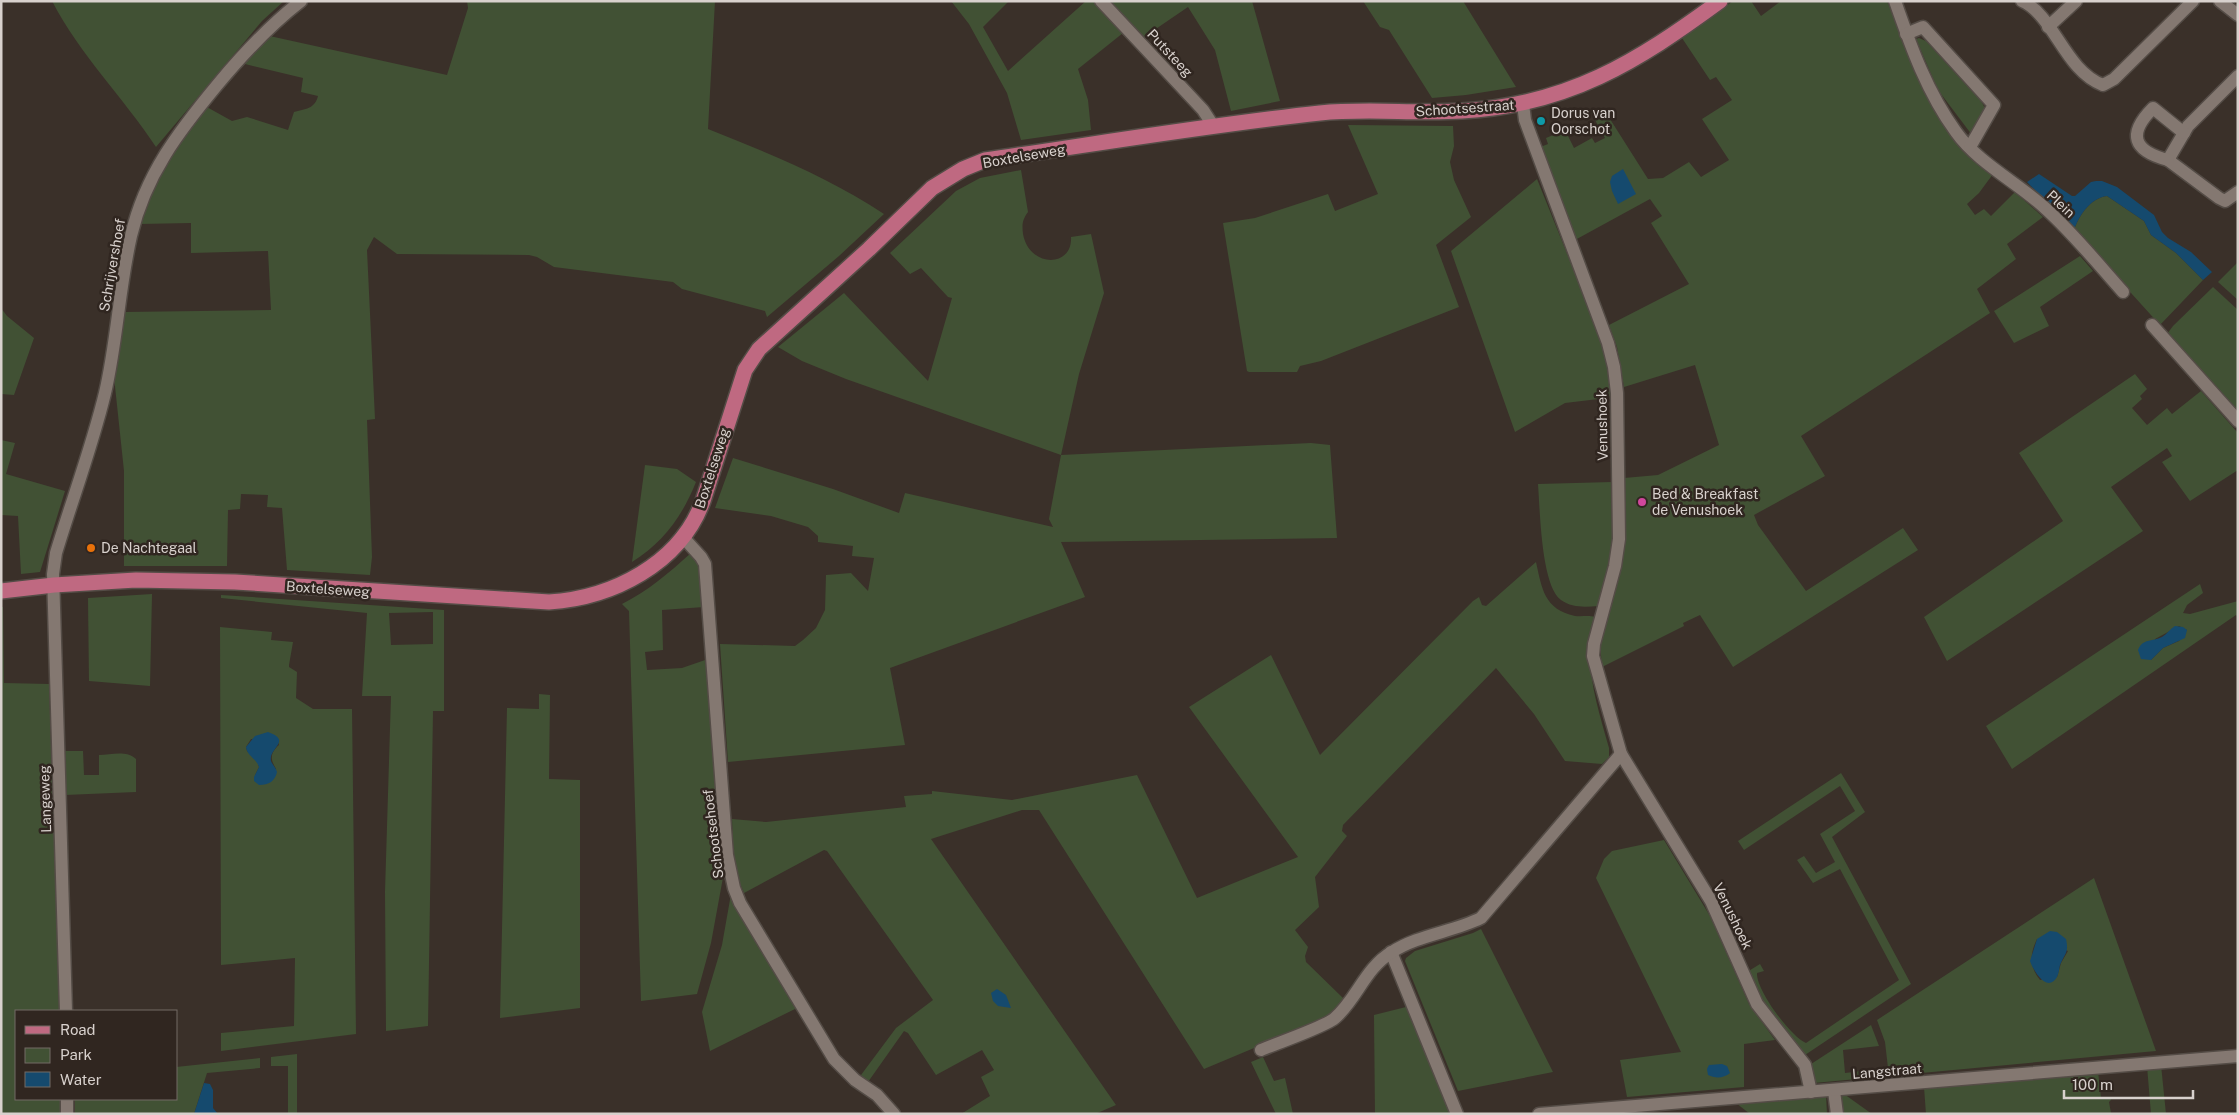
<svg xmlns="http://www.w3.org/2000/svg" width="2239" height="1115" viewBox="0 0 2239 1115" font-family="'Public Sans',sans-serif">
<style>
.green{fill:#415134;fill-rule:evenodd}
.water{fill:#154a6e}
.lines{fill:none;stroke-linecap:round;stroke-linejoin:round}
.minor-casing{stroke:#544c46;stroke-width:15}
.major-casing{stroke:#544c46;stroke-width:18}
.minor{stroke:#847871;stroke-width:12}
.major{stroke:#bf6981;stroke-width:15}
.culture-dot{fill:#0f9aa8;stroke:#302620;stroke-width:2}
.hotel-dot{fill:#d1479c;stroke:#302620;stroke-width:2}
.food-dot{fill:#e8710a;stroke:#302620;stroke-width:2}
.labels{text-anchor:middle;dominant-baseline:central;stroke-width:5;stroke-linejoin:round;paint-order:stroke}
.street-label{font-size:14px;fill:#d8d1cd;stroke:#302620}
.poi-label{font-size:14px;fill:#d8d1cd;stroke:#302620;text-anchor:start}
</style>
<rect width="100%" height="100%" fill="#3a3029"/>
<!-- green -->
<g class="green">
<path d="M52 1H284L262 21 156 147C123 97 80 55 52 1Z"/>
<path d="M467 1H715L708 129C768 153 830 178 884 214L839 256 767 317 765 311 682 289 673 282 554 267 537 257 529 255 397 254 374 237 367 250 375 419 367 420 372 557 370 575 287 570 282 508 267 507 268 495 241 494 240 509 228 510 227 566H124V471L114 377 125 312 271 310 268 251 191 253V223L139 224 160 169 205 106 232 121 247 117 288 130 294 112C305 109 315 109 318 96L301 92 303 78 241 63 265 35 447 75 468 8Z"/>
<polygon points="951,1 1009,1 983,27 1008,71 1086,1 1093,1 1123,33 1078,69 1088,100 1091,130 1021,140 1007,93 969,24"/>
<polygon points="1110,1 1252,1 1280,101 1231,111 1215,50 1188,7 1144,37"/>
<polygon points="1363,1 1463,1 1516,87 1466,95 1432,98 1389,30 1380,27"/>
<polygon points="1733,1 1751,1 1761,16 1781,1 1887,1 1917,75 1936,110 1993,174 1979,193 1967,204 1975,215 1984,209 1991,216 2015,192 2043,217 2007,244 2016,259 1977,289 1990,313 1801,436 1825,476 1754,515 1758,525 1806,591 1903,528 1918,550 1733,667 1700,615 1683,623 1684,626 1602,667 1600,644 1624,553 1624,478 1658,475 1719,445 1695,365 1624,387 1617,347 1609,325 1689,284 1651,223 1662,216 1650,199 1575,240 1538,148 1548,144 1546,138 1565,130 1574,148 1592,138 1595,143 1605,138 1590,111 1597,113 1603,108 1648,179 1663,178 1689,162 1701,177 1729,160 1702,119 1732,100 1716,77 1710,80 1682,38"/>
<polygon points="1919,38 1926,41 1981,101 1986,110 1972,135 1938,90 1916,39"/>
<polygon points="1348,125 1453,126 1454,146 1450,162 1454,180 1471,217 1436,245 1459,307 1321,361 1300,366 1297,372 1249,372 1247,371 1223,223 1255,218 1328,194 1335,211 1378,194"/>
<path d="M1021 170 1028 212C1022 220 1022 225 1023 234 1029 268 1073 268 1071 237L1091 234 1104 293 1079 374 1061 455 1311 443 1330 445 1337 538 1061 542 1085 597 890 668 905 745 728 762 720 644 795 646 803 640 816 628 825 610 826 575 851 573 868 591 874 558 852 556 853 546 818 542V536L808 527 771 516 715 508 733 458 833 489 899 513 905 493 1053 527 1049 519 1061 455 846 379 802 361 778 347 844 293 928 381 952 298 948 297 921 268 910 274 890 253 956 191 980 178Z"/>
<polygon points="1537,179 1593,318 1611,372 1611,395 1607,398 1565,403 1515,432 1451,251"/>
<path d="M2107 196 2144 221 2151 235 2176 253 2203 280 2160 325 2074 230C2079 216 2090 198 2107 196Z"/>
<polygon points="2080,256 2093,271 2040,307 2049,326 2014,343 1994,311"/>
<polygon points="2238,262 2238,300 2218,282"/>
<polygon points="2213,287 2238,310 2238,413 2167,334 2173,326"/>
<polygon points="1,308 7,316 34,338 14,395 1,394"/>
<polygon points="2135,374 2147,389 2140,396 2142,399 2132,408 2147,425 2167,408 2172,414 2201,391 2238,433 2238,470 2190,501 2162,462 2172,456 2167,448 2111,487 2143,531 1947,661 1924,617 2063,521 2019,453"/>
<polygon points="1,440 15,443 6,474 65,491 40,572 21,574 18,516 1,515"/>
<path d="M645 465 677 469 696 482C683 515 663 543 632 562Z"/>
<path d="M1612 482 1614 541 1598 606C1585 607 1572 608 1561 600 1541 586 1540 509 1538 484Z"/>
<path d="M691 553 699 559 704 607 662 610 663 650 645 652 647 670 682 668 708 659 724 872 711 943 697 994 641 1001 629 611 622 604C648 591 670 572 691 553Z"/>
<path d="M1536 562C1542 589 1544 609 1575 616 1582 617 1588 615 1595 617 1582 662 1597 705 1609 748V757L1602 764 1565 761 1534 714 1496 668 1343 825 1342 831 1347 836 1315 877 1319 907 1295 930 1308 947 1305 956 1306 962 1344 999 1326 1018 1204 1069 1039 810H1022L931 839 1116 1105 1095 1114H961L990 1096 981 1077 994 1070 982 1050 936 1075 908 1033 904 1031 868 1082 861 1075 896 1028 933 1000 827 851 824 850 744 893C733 870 733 844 732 819L766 822 906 807 904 796 932 794V791L1012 800 1137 775 1197 898 1298 857 1189 707 1271 655 1320 755 1473 601 1479 597 1482 605 1486 606Z"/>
<path d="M2200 584 2203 593 2187 605 2183 613 2190 614 2238 601V617L2236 615 2012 769 1986 726ZM2179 626 2187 630 2179 641 2163 648 2151 660 2155 639Z"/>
<polygon points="152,594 150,686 89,681 88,598"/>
<path d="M221 595 444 610V711H433L428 1026 386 1031 385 892 391 696H362L367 613 221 598ZM433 612V644L391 645 389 613Z"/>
<polygon points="1,607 3,607 4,683 49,684 59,996 59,1011 16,1011 16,1099 61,1099 61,1114 1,1114"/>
<path d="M220 627 272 632 271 640 293 642 289 665V667L297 672 296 698 313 709H352L356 1034 221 1051V1033L294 1026 295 958 221 965ZM277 738 279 745C270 753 270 759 276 769L255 775 259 767 257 760 247 751 246 747 251 739Z"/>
<polygon points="539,694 550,695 549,779 580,780 580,1008 500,1018 507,708 539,709"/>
<path d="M64 751H83L84 775H99V755C111 755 126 750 136 759V792L65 795Z"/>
<path d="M1841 773 1865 812 1832 837 1911 984 1805 1055 1766 1011 1747 972 1760 964 1764 971 1757 973C1756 990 1791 1037 1806 1043L1899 980 1840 869 1813 883 1797 860 1804 856 1816 873 1835 862 1820 834 1855 811 1840 786 1744 850 1738 841Z"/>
<polygon points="1664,840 1710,916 1749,1004 1775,1040 1744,1044 1744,1087 1627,1097 1620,1060 1681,1052 1596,878 1604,859 1612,851"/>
<path d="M2094 878 2156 1051 1814 1083 1808 1066 1871 1025 1879 1046 1843 1050 1845 1073 1888 1068 1885 1042 1877 1020ZM2037 939 2068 951 2061 963 2057 977 2040 980C2029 967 2030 953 2037 939Z"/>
<polygon points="731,894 797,1008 710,1051 702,1012 722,945"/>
<polygon points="1481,929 1553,1072 1458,1091 1405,961 1406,958 1415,951 1473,933"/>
<polygon points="1406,1007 1449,1111 1448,1114 1375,1114 1374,1015"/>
<polygon points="297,1054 297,1114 288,1114 288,1066 271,1066 271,1057"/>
<polygon points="1263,1057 1274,1081 1285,1078 1293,1114 1276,1114 1251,1062"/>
<polygon points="260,1058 260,1068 207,1073 194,1114 75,1114 75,1099 176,1099 176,1067"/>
<polygon points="2161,1065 2166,1114 2151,1114 2147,1066"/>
<polygon points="2098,1071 2101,1098 2110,1098 2111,1100 2109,1102 2111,1113 1926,1114 1924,1087"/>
<polygon points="1844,1094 1872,1114 1842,1114 1840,1095"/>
<polygon points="1826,1095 1827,1114 1750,1114 1736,1103"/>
</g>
<!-- water -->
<g class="water">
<polygon points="1623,169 1636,194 1618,204 1612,191 1610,182 1612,176"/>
<path d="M2039 174 2072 196H2075L2091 182 2096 181H2102L2117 187 2154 215 2162 232 2168 238 2191 252 2212 272 2203 280 2176 253 2151 235 2144 221 2107 196C2090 198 2079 216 2074 230L2027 182Z"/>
<path d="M2175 626 2183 627 2187 630 2185 638 2163 648 2151 660 2141 659 2138 650C2143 638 2152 642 2162 637 2167 634 2170 629 2175 626Z"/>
<path d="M268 732C293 741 268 748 271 761 272 764 276 768 277 772 275 781 269 785 259 785L254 781V777L259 767C256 758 247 756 246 747L255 736Z"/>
<path d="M2050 931 2057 932 2066 939C2069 953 2065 953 2060 965 2059 969 2059 973 2057 977 2047 994 2033 970 2030 961L2037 939Z"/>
<polygon points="997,989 1006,995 1011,1008 998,1006 993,1001 991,993"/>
<path d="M1722 1064 1727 1066 1730 1073C1724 1078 1716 1079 1708 1075L1707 1069 1709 1065Z"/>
<polygon points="204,1083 210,1084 213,1090 213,1108 218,1114 194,1114"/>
</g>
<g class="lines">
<defs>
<g id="minor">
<polyline points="1101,1 1203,110 1214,127"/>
<path d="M1895 1C1911 47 1927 92 1956 132 1977 162 2018 183 2045 208 2073 233 2098 264 2123 292"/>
<path d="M2022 1C2054 15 2065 71 2103 85L2114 79 2193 1"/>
<polyline points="2220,1 2238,15"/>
<polyline points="2048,27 2076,1"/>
<polyline points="1906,34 1923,27 1994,105 1970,147"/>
<polyline points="2238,76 2188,126 2168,160 2219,198 2225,201 2238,192"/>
<polyline points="1523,104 1525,120 1608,343 1614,367 1617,393 1619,539 1615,566 1594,644 1593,656 1621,754 1711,901 1757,1004 1805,1065 1811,1092"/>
<path d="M2168 160C2133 151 2127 134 2153 108L2184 133"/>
<polyline points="2152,325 2238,421"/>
<polyline points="682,536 701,557 705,564 727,855 734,888 740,903 834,1059 855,1080 877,1095 894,1114"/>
<polyline points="1391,952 1457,1114"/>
<path d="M66 1011 53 574 56 553C72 500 92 447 105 393 117 342 119 288 131 236 145 175 179 131 218 84 243 54 270 25 301 1"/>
<path d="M1261 1050C1277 1043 1325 1027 1335 1018 1357 999 1365 968 1392 952 1418 935 1453 932 1481 918L1621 754"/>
<polyline points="1834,1091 1837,1114"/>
<polyline points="67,1099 67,1114"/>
<polyline points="1539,1114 2238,1056"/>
</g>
<path id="major" d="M1 591 54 585 136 580 235 582 549 602C612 598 680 564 703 501L745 370 759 349 869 249 932 188 963 169 985 160C1096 144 1208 125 1320 113 1367 108 1415 114 1462 111 1568 105 1637 62 1720 1"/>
</defs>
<!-- minor casing -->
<use href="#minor" class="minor-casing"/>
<!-- major casing -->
<use href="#major" class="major-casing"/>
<!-- minor -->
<use href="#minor" class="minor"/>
<!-- major -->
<use href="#major" class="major"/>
</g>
<!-- markers -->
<circle class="culture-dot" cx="1541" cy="121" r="5"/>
<circle class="hotel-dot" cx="1642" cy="502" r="5"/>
<circle class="food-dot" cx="91" cy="548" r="5"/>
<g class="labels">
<!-- street labels -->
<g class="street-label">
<text transform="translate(1170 53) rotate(47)">Putsteeg</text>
<text transform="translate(1465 108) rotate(-4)">Schootsestraat</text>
<text transform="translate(1024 156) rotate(-10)">Boxtelseweg</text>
<text transform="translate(2061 204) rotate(43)">Plein</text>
<text transform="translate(112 265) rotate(-80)">Schrijvershoef</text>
<text transform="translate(1602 425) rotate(-91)">Venushoek</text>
<text transform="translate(712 468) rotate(-72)">Boxtelseweg</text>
<text transform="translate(328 589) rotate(4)">Boxtelseweg</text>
<text transform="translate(45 799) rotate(-92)">Langeweg</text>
<text transform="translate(713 834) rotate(-97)">Schootsehoef</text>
<text transform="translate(1733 916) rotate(64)">Venushoek</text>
<text transform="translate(1887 1071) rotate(-5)">Langstraat</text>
</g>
<!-- poi labels -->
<g class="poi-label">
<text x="1551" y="113">Dorus van<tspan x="1551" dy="16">Oorschot</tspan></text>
<text x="1652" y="494">Bed &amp; Breakfast<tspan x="1652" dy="16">de Venushoek</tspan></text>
<text x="101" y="548">De Nachtegaal</text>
</g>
</g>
<!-- border -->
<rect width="2239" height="1115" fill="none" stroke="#d8d1cd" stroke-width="5"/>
<!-- legend -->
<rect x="15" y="1010" width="162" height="90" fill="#302620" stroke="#736a65"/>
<rect x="25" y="1026" width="25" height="8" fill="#bf6981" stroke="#736a65"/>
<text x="60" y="1035" font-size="15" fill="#d8d1cd">Road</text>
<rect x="25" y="1048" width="25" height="15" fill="#415134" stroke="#736a65"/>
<text x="60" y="1060" font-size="15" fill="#d8d1cd">Park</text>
<rect x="25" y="1072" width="25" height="15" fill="#154a6e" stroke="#736a65"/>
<text x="60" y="1085" font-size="15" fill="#d8d1cd">Water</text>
<!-- scale -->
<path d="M2064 1090v8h129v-8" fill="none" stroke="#d8d1cd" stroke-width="2.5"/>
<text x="2072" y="1090" font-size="15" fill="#d8d1cd" stroke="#302620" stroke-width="4" paint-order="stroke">100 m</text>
</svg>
